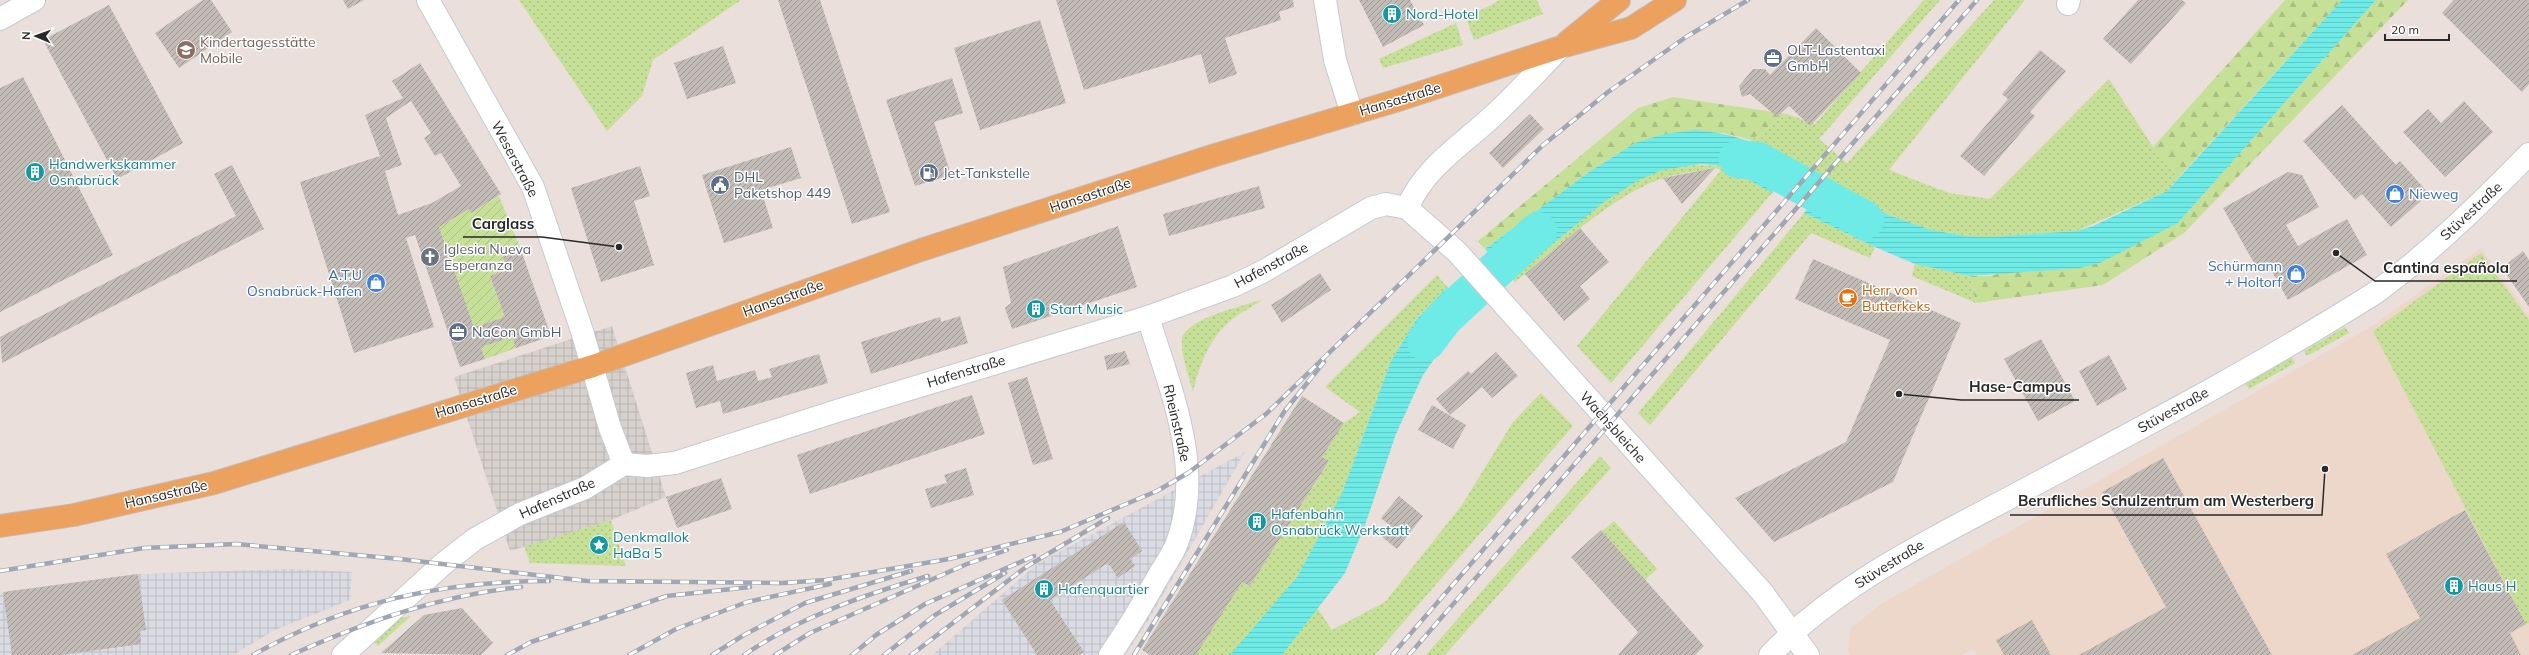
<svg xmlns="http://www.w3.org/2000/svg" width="2529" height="655" viewBox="0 0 2529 655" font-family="Mulish,sans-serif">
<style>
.industrial{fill:url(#industrial-grid)}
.education{fill:#ecd7ca}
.grass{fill:url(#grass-dots)}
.forest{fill:url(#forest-firs)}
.garden{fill:url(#garden-furrows)}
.plaza{fill:url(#plaza-grid)}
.water{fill:url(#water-rules)}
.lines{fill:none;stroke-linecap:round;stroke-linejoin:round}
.river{stroke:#6febe7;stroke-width:38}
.building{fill:url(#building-hatch);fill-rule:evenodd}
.minor-casing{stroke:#c3cad2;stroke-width:24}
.major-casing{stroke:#bfbfbf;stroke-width:24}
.minor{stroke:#fff;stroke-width:22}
.major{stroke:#eda15e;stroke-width:22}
.rail-casing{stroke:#9ea7b3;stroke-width:4.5}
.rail{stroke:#fff;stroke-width:3;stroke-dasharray:9;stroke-linecap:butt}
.labels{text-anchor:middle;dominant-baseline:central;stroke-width:3;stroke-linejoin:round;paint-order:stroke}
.culture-label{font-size:14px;fill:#0d838f;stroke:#fff;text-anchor:start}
.education-label{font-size:14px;fill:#785e54;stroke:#fff;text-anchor:start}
.service-label{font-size:14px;fill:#4e5e75;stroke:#fff;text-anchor:start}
.street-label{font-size:14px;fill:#292929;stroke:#fff}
.shop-label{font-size:14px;fill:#366cbe;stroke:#fff;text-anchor:end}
.worship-label{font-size:14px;fill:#5b616d;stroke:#fff;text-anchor:start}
.food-label{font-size:14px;fill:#c56008;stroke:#fff;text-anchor:start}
.leader{fill:none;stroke:#292929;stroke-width:1.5}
.callout-dot{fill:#292929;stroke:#fff;stroke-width:1.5}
.callout-label{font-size:15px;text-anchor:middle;font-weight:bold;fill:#292929;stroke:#fff;stroke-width:3;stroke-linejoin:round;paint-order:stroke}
</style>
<defs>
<pattern id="industrial-grid" width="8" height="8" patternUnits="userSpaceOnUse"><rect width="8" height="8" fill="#dbdbe3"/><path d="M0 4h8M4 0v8" fill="none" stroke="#bcbcc3"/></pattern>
<pattern id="grass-dots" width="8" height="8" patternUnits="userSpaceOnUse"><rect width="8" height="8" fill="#c6e098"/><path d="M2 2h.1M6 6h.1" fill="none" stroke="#aac083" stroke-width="1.8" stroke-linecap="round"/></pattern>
<pattern id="forest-firs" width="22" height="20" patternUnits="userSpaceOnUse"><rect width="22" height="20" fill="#c6e098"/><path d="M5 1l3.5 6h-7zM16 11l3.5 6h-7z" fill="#aac083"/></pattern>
<pattern id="garden-furrows" width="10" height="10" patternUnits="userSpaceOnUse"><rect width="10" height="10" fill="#c6e098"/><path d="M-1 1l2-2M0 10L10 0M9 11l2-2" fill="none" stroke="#aac083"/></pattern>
<pattern id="plaza-grid" width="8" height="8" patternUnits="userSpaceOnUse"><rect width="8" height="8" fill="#d7d1cd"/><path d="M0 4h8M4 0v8" fill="none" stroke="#b9b3b0"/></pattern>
<pattern id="water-rules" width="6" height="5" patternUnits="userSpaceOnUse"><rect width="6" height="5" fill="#6febe7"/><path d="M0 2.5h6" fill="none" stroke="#60cac6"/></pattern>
<pattern id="building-hatch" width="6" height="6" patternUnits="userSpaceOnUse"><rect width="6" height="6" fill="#c3bbb6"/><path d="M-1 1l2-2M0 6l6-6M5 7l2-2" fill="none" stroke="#9e9894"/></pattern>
</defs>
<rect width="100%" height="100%" fill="#ebdfdb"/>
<!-- industrial -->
<g class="industrial">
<polygon points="1245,452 1148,621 1125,655 932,655 1037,564"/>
<polygon points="289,569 352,572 350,600 275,630 233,655 0,655 0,593 138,574"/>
</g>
<!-- education -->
<polygon class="education" points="2481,248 2529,315 2529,655 1977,655 1974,649 1960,655 1850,655 1848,651 1850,629 1881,604 2369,328"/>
<!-- grass -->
<g class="grass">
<polygon points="519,0 741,0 653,60 642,96 607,131"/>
<polygon points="1500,0 1537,0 1543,14 1474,40 1466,18"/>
<path d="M1924 0H1940L1819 139 1847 163 1994 0H2025L1889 170 1949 193 1990 199 2109 79 2153 147 2178 178 2167 191 2077 231 1990 237 1966 236 1931 230 1891 216 1828 186 1784 159 1744 176 1772 193 1611 383 1577 346 1721 170 1715 168C1698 171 1680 173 1664 178 1613 194 1557 249 1515 282L1511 278C1556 240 1604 191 1661 170 1680 164 1704 165 1724 166L1751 140 1787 114 1815 124Z"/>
<polygon points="1456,23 1463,45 1383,68 1379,59"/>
<polygon points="1804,213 1875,247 1870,258 1811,233 1650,425 1638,413"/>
<polygon points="2481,253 2529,320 2529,623 2526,624 2373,331"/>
<polygon points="1915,264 1970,276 1976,303 1912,276"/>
<polygon points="1437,275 1447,287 1416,320 1391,361 1342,493 1297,577 1279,599 1318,609 1332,630 1385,602 1462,505 1513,422 1541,393 1573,426 1375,655 1196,655 1242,582 1250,586 1329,462 1322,457 1344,423 1360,412 1325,387"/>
<path d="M1264 299C1253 306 1240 313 1230 321 1209 339 1199 366 1193 392 1189 376 1181 357 1182 340 1184 318 1245 306 1264 299Z"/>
<polygon points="2345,327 2349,333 2307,356 2304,351"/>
<polygon points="2292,357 2295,363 2249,389 2245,384"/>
<polygon points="1600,456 1611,468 1445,655 1426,655"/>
<polygon points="611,520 626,566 530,563 524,546"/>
<polygon points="1614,521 1657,569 1645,580 1602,531"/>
<polygon points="411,616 378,646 374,642 401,618"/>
</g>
<!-- forest -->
<g class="forest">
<polygon points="2285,0 2342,0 2178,178 2153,147"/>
<polygon points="2376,0 2408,0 2184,233 2103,285 1976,303 1970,276 1990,276 2178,223"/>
<polygon points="1673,97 1787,114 1751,140 1724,133 1635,143 1589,172 1485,249 1478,241 1638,108"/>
</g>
<!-- garden -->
<g class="garden">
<polygon points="499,196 521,250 503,257 507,270 490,276 505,317 474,327 439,227 469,209 471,213"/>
<polygon points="512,337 516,348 485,359 481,347"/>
</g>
<!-- plaza -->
<polygon class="plaza" points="612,326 666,497 611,520 510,551 454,377"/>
<!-- water -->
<g class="water">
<polygon points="2342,0 2376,0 2178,223 2100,263 2080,268 1970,276 1915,264 1875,247 1804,213 1828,186 1891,216 1931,230 1966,236 1990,237 2077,231 2093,226 2167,191"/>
<path d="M1696 130C1741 135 1757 143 1796 166L1772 193 1724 166 1701 164 1662 170 1637 181 1604 202 1511 278 1485 249 1589 172 1635 143 1664 134Z"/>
<polygon points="1447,287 1473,316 1449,338 1423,375 1396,434 1365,525 1345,573 1282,655 1230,655 1297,577 1342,493 1391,361 1416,320"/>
</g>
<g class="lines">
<!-- river -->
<g class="river">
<polyline points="1738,159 1758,161 1865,220"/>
<polyline points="1426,342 1444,318 1538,231"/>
</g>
</g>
<!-- building -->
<g class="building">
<polygon points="203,0 211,0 232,32 179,68 155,33"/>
<polygon points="343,0 364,0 348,9"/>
<polygon points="778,0 820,0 890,212 852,224"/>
<polygon points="1056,0 1293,0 1294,7 1279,12 1281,20 1225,38 1237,74 1209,84 1201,54 1084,90"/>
<polygon points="1359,0 1410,0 1424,25 1383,47"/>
<polygon points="2138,0 2182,0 2186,3 2131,64 2103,39"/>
<polygon points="2454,0 2529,0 2529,84 2522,92 2442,13"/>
<polygon points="109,5 183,143 117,179 43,40"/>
<polygon points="1040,20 1066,103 980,130 954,48"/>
<polygon points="1816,28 1861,73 1810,126 1789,106 1777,117 1750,94 1742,97 1739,86 1753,69 1765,69 1770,75"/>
<polygon points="723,46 736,83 687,99 674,63"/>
<polygon points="2040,50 2066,71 2030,112 2035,116 1984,176 1960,156 2008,99 2002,94"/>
<path d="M420 63 501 194 471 213 469 209 439 227 474 327 505 317 490 276 507 270 503 257 521 250 551 336 516 348 512 337 481 347 485 359 460 367 415 235 406 238 434 327 354 353 300 182 380 156 365 115 403 98 392 81ZM411 101 431 133 424 138 435 156 441 153 461 186 432 203 398 215 385 171 402 165 386 118Z"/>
<polygon points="23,77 113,255 0,312 0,88"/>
<polygon points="952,78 963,113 934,122 951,175 915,186 886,100"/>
<polygon points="2464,101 2493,132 2445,177 2403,132 2428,109 2441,123"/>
<polygon points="2342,105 2396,165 2400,161 2429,194 2391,227 2362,194 2355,200 2303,141"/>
<polygon points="1530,114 1544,129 1503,168 1489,153"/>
<polygon points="791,147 801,178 761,190 773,228 724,243 702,175"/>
<polygon points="232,165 264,229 2,363 0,337 236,216 214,174"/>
<polygon points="640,166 650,196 634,201 654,265 601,282 571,188"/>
<polygon points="1715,168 1682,204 1663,178"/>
<polygon points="2288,172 2302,175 2319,207 2286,225 2298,246 2347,219 2367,255 2288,300 2269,266 2259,272 2223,208"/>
<polygon points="1259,186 1265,208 1169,236 1163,214"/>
<polygon points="1118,226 1137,287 1012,329 1005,308 1011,303 1003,267"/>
<polygon points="1580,228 1609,262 1580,286 1590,299 1564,321 1525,274"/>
<polygon points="2523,251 2529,260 2529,307 2502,268"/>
<polygon points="1813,259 1961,323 1893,482 1774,542 1735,498 1846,442 1890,340 1795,299"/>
<polygon points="1320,273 1331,290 1282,323 1271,305"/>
<polygon points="960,316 968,343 871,374 861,342 940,317 941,322"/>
<polygon points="2041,339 2075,401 2038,421 2004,359"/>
<polygon points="1125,351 1130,364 1107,370 1104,356"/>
<polygon points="1496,352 1518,376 1492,398 1482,387 1450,415 1436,399 1468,371 1471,374"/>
<polygon points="819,354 828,383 723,414 720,401 696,408 686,373 713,365 717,381 755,370 758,381 772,377 769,369"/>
<polygon points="2109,355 2127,389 2097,406 2079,371"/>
<polygon points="1027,377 1053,459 1033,465 1008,383"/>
<polygon points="972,395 985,434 810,494 797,455"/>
<polygon points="1302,396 1344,423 1322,457 1329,461 1250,586 1242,582 1196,655 1150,655 1142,650"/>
<polygon points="1432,405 1466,425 1453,449 1418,430"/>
<polygon points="2163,458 2272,655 2079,655 2166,607 2102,492"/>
<polygon points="966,468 974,495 931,508 925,489 947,483 944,475"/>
<polygon points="721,478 732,509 677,528 666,497"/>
<polygon points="1399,496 1423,516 1397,549 1381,536 1390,526 1381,518"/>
<polygon points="2465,510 2526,624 2510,633 2521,655 2352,655 2420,618 2386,554"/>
<polygon points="1124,522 1142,551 1130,559 1135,566 1118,578 1108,563 1050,600 1084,652 1079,655 1037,655 1002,600"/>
<polygon points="1601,530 1704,646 1695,655 1618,655 1638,632 1571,557"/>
<polygon points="138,574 146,630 140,631 141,644 61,655 12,655 3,592"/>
<polygon points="462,608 493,643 481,655 381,653 424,615"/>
<polygon points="2032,620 2051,655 2004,655 1996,640"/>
</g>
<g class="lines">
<defs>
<g id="minor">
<polyline points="428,0 533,187 582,331 610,428 624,464"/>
<polyline points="1325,0 1335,60 1352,114"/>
<polyline points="2068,4 2069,0"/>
<polyline points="0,19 34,0"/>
<path d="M1407 208C1427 164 1463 145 1496 113 1519 92 1539 69 1561 47"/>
<polyline points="343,655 443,564 475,539 520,514 585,488 624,464 647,466 675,463 840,410 1148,317 1233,286 1264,271 1371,208 1386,204 1407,208 1457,252 1762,592 1808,655"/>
<path d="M1110 655C1128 629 1144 602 1159 575 1165 565 1173 554 1177 543 1205 468 1170 389 1148 317"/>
<path d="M1770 655C1842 580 1937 537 2028 488 2145 426 2263 364 2375 293 2431 252 2480 204 2529 154"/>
</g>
<g id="major">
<polyline points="1567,42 1619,0"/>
<polyline points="0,526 74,515 214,483 593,366 921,250 1212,156 1395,101 1561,47 1631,28 1675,0"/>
</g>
</defs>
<!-- minor casing -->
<use href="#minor" class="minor-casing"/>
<!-- major casing -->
<use href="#major" class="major-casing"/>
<!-- minor -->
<use href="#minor" class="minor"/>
<!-- major -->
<use href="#major" class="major"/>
<defs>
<g id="rail">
<polyline points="0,571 144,548 236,544 400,559 587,581 783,583 826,580 949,559 1060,532 1157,491 1188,473 1266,414 1542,146 1608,92 1686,37 1748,0"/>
<path d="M253 655C347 602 441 581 549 581"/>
<path d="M291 655C365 622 441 595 521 587"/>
<polyline points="507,655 531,642 667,596 750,587"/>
<polyline points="629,655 676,629 747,602 830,584"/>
<polyline points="712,655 744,635 805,603 911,571"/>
<path d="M744 655C800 617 864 595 928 576"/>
<polyline points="775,655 810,633 967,564 1007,550"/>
<polyline points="852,655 876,635 925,604 1034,556"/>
<polyline points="884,655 935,615 1005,573"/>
<polyline points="911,655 1026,567 1108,518"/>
<polyline points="1134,655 1284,412 1324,362"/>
<polyline points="1392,655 1959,0"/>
<polyline points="1409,655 1977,0"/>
</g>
</defs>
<!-- rail casing -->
<use href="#rail" class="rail-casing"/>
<!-- rail -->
<use href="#rail" class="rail"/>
</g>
<!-- icons -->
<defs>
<symbol id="building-disc" viewBox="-11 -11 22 22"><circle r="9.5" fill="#0f9aa8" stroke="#fff"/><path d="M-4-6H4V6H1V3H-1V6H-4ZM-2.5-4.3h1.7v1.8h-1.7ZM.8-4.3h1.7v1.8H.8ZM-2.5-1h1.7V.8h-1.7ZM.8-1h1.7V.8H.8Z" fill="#fff"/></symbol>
<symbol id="school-disc" viewBox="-11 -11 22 22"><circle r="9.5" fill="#8d6e63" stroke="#fff"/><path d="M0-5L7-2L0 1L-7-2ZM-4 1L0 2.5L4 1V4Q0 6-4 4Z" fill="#fff"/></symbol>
<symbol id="office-disc" viewBox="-11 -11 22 22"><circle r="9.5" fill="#5c6f8a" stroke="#fff"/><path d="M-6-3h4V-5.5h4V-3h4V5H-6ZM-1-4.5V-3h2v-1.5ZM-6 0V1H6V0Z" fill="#fff"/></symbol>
<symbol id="fuel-disc" viewBox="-11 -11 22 22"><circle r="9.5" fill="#5c6f8a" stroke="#fff"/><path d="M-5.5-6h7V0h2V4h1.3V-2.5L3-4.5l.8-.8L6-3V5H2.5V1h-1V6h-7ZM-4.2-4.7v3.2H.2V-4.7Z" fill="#fff"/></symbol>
<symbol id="civic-disc" viewBox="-11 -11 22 22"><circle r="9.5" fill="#5c6f8a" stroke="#fff"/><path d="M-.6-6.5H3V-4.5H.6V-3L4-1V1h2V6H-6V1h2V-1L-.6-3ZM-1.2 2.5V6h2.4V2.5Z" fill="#fff"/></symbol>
<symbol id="shop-disc" viewBox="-11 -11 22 22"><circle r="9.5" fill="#3f7fe0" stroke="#fff"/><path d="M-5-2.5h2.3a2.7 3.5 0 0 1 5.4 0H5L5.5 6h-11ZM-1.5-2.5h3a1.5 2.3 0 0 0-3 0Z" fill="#fff"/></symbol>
<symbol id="church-disc" viewBox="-11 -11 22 22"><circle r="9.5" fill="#6b7280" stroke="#fff"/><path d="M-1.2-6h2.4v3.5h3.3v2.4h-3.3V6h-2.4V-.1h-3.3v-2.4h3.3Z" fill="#fff"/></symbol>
<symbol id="cafe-disc" viewBox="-11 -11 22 22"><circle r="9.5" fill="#e8710a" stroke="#fff"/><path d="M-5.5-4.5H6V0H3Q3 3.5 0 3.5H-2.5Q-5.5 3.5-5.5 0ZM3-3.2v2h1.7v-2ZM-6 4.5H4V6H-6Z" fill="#fff"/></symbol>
<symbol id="sight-disc" viewBox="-11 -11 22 22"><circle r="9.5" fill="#0f9aa8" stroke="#fff"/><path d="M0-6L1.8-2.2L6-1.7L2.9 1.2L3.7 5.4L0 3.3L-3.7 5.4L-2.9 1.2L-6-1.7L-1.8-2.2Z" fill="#fff"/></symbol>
</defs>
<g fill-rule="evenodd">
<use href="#building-disc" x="1381" y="3" width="22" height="22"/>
<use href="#school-disc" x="175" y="39" width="22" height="22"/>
<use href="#office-disc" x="1762" y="47" width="22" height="22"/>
<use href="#building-disc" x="24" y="161" width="22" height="22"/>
<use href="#fuel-disc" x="918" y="162" width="22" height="22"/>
<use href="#civic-disc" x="709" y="174" width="22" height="22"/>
<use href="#shop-disc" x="2384" y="183" width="22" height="22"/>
<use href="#church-disc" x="419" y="246" width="22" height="22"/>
<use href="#shop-disc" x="2285" y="263" width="22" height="22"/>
<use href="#shop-disc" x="365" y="272" width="22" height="22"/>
<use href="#cafe-disc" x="1837" y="287" width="22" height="22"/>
<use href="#building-disc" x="1025" y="298" width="22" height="22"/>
<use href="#office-disc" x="447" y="321" width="22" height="22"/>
<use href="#building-disc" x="1246" y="511" width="22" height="22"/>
<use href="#sight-disc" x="588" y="534" width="22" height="22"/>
<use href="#building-disc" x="2443" y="575" width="22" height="22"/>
<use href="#building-disc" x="1033" y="578" width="22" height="22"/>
</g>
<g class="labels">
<!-- culture labels -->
<g class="culture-label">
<text x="1406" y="14">Nord-Hotel</text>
<text x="49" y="164">Handwerkskammer<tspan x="49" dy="16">Osnabrück</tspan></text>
<text x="1050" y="309">Start Music</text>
<text x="1271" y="514">Hafenbahn<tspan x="1271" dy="16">Osnabrück Werkstatt</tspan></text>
<text x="613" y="537">Denkmallok<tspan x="613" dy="16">HaBa 5</tspan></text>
<text x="2468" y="586">Haus H</text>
<text x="1058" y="589">Hafenquartier</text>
</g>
<!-- education labels -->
<g class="education-label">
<text x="200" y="42">Kindertagesstätte<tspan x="200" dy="16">Mobile</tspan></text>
</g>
<!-- service labels -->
<g class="service-label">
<text x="1787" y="50">OLT-Lastentaxi<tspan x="1787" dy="16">GmbH</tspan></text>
<text x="943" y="173">Jet-Tankstelle</text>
<text x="734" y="177">DHL<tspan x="734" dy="16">Paketshop 449</tspan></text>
<text x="472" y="332">NaCon GmbH</text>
</g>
<!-- street labels -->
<g class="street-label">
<text transform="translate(1400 99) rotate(-17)">Hansastraße</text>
<text transform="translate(515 159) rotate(62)">Weserstraße</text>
<text transform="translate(1090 195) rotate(-18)">Hansastraße</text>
<text transform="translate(2471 211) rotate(-43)">Stüvestraße</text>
<text transform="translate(1271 265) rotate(-28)">Hafenstraße</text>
<text transform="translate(783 298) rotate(-20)">Hansastraße</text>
<text transform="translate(966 371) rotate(-17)">Hafenstraße</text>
<text transform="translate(476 401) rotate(-17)">Hansastraße</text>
<text transform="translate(2173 410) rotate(-29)">Stüvestraße</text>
<text transform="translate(1177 423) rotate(77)">Rheinstraße</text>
<text transform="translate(1613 427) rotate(48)">Wachsbleiche</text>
<text transform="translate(166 494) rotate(-13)">Hansastraße</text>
<text transform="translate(557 498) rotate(-24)">Hafenstraße</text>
<text transform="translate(1889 564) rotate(-32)">Stüvestraße</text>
</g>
<!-- shop labels -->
<g class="shop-label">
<text x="2409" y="194" text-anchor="start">Nieweg</text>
<text x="2282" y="266">Schürmann<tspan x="2282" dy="16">+ Holtorf</tspan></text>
<text x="362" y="275">A.T.U<tspan x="362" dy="16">Osnabrück-Hafen</tspan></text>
</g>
<!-- worship labels -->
<g class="worship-label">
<text x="444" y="249">Iglesia Nueva<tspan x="444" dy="16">Esperanza</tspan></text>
</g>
<!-- food labels -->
<g class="food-label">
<text x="1862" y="290">Herr von<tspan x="1862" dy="16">Butterkeks</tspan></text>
</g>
</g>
<!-- callouts -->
<path class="leader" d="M619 247L542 237H463M2336 253L2375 281H2517M1899 394L1961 400H2079M2325 469L2322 515H2010"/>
<g class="callout-dot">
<circle cx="619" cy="247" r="4"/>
<circle cx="2336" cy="253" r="4"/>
<circle cx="1899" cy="394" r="4"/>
<circle cx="2325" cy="469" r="4"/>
</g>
<g class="callout-label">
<text x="503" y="229">Carglass</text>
<text x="2446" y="273">Cantina española</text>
<text x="2020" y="392">Hase-Campus</text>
<text x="2166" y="506">Berufliches Schulzentrum am Westerberg</text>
</g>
<!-- north arrow -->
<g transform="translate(36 36) rotate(272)" stroke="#ffffff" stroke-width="3" paint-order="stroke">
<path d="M0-3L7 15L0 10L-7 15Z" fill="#292929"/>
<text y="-6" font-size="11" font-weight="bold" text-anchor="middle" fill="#292929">N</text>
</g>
<!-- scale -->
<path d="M2385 34v6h64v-6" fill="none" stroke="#292929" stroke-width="2"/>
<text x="2391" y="34" font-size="12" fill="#292929" stroke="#ffffff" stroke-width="3" paint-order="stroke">20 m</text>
</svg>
